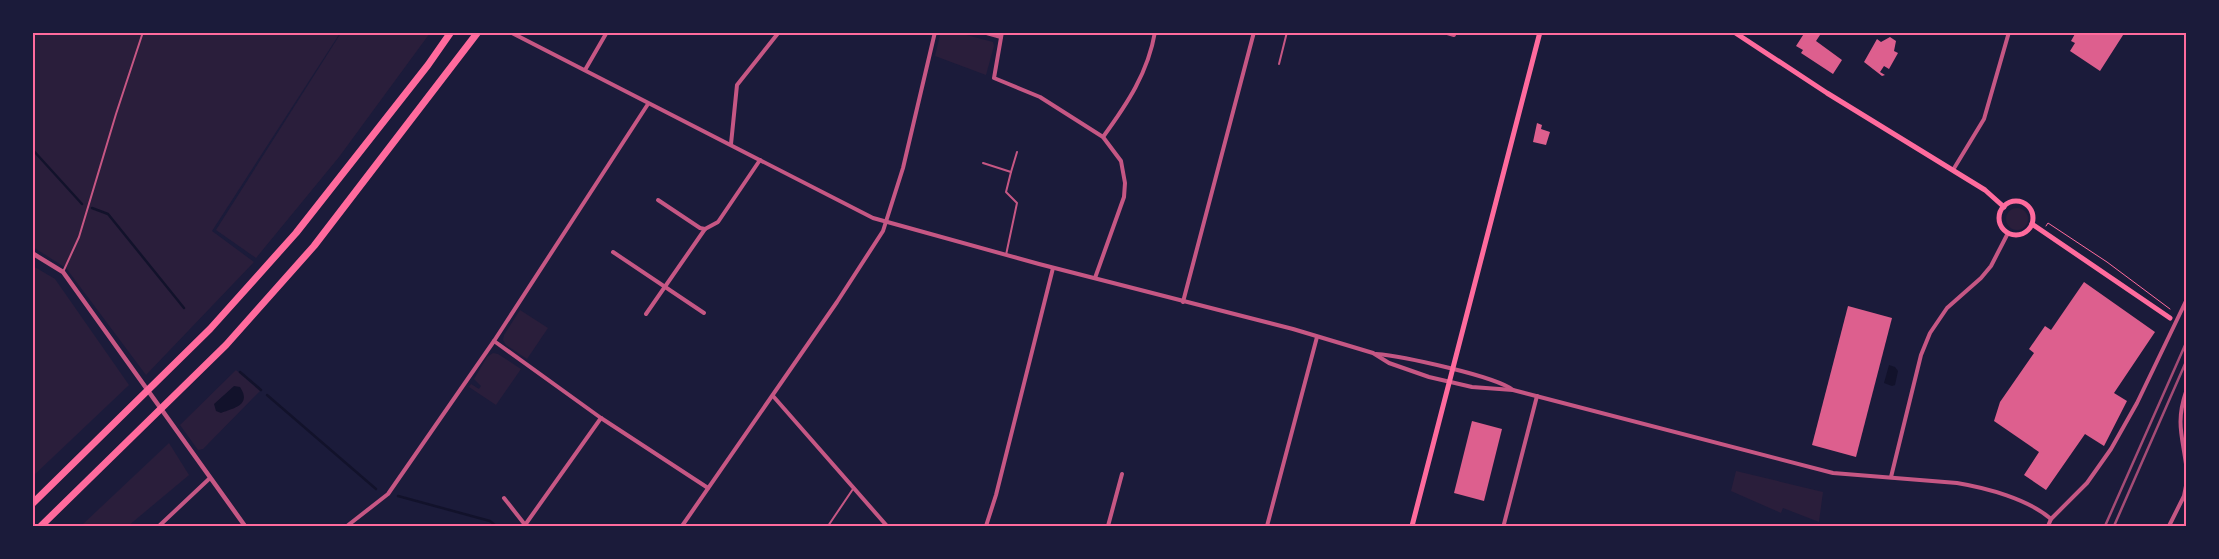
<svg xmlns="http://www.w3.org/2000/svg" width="2219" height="559" viewBox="0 0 2219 559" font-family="'Sofia Sans Condensed',sans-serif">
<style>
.green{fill:#2a1e3b}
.water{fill:#12122b}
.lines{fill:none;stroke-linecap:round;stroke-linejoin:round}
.stream{stroke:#12122b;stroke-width:2.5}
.building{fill:#dd5f8e}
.path{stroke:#ff6b9d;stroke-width:1}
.service{stroke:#c65784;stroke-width:2}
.minor{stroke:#c65784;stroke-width:4}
.tertiary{stroke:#c65784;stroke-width:4.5}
.secondary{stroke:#ff6b9d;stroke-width:5}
.motorway{stroke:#ff6b9d;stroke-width:7}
.rail{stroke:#a44b75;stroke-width:2.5}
.neatline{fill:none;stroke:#ff6b9d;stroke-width:2}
</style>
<rect width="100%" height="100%" fill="#1b1b3a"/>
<!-- green -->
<g class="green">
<polygon points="32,33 340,33 212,231 254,262 146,375 66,268 33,247"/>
<polygon points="341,33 430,33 339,157 256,258 216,230"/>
<polygon points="943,33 959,33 993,42 994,46 986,75 935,56 940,35"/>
<circle cx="2017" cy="219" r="11"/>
<polygon points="33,266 55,279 129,385 33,476"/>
<polygon points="520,310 548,328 527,359 506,345 503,340 504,335"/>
<polygon points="493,353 498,354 521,369 496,405 469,387 471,384 479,389 481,386 474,379 487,357"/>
<polygon points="236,370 260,391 203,449 198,450 180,425"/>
<polygon points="169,443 189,475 128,526 81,526"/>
<polygon points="1736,471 1823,492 1819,522 1783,508 1781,513 1731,491"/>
</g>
<!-- water -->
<g class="water">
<polygon points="1889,365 1895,367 1898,371 1895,385 1892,386 1884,383"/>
<path d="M234 386 240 387C252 405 234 408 221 413L216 411 214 404Z"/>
</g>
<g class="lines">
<!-- stream -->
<g class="stream">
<polyline points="32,149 82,204"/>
<polyline points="92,208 108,214 184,308"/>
<polyline points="240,372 261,390"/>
<polyline points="267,395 376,489"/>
<polyline points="398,496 490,521 496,526"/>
</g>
</g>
<!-- building -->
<g class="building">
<polygon points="1805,32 1822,32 1816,41 1842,60 1833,74 1801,53 1803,50 1796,46"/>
<polygon points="2076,32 2125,32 2100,71 2070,51 2075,43 2071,41"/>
<polygon points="1890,37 1896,41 1894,51 1898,53 1889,69 1884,66 1880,72 1885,75 1882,76 1864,62 1877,39 1881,42"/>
<polygon points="1537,123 1542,125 1541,129 1550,132 1546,145 1533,142"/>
<polygon points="2084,282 2155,332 2114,393 2127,401 2104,446 2085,434 2046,490 2024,475 2039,452 1994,421 2000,402 2034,353 2029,349 2045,326 2051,330"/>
<polygon points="1848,306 1892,318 1856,457 1812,445"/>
<polygon points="1472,421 1502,429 1484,501 1454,493"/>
</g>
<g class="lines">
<!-- path -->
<polyline class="path" points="2046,226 2048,223 2107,262 2170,309"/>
<!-- service -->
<g class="service">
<polyline points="1279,64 1287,32"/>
<polyline points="983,163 1011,172 1006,192 1017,203 1006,255"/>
<polyline points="1011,172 1017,152"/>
<polyline points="63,272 79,237 116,114 143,32"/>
<polyline points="828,526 853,489"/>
</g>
<!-- minor -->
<g class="minor">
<path d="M510 32 873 218 1039 264 1293 329 1373 353 1389 363 1429 377 1472 387 1513 390 1833 473 1957 483C1987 488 2028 499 2051 519"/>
<polyline points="983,32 1001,37"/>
<polyline points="1002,32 994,78 1040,97 1103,137 1121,161 1125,183 1124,197 1095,278"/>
<polyline points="1444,32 1454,35"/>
<polyline points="585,70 607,32"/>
<path d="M1103 137C1127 104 1148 73 1155 32"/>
<polyline points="731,144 737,85 779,32"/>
<polyline points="1953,170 1984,119 2009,32"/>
<polyline points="658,200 700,228 705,229"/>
<polyline points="613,252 704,313"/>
<polyline points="1183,302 1254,32"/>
<polyline points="646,314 705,229 718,222 760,160"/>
<polyline points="494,341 601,418 708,488"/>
<path d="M1376 354C1402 356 1495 376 1513 390"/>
<path d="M2186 392C2176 421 2182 435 2186 464"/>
<polyline points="773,396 887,526"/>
<polyline points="1891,477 1921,355 1930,333 1947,308 1981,278 1991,266 2008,233"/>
<polyline points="504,498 526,526"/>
<polyline points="1504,524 1537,396"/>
<polyline points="525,525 601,418"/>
<polyline points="159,526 210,478"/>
<polyline points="347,526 388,494 494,341 648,104"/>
<polyline points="682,526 837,302 883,231 903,168 935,32"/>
<polyline points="986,526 996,495 1053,268"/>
<polyline points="1108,526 1122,474"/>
<polyline points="1267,526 1317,337"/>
<polyline points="2048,526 2051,519 2087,483 2111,449 2137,403 2186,301"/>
<polyline points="2169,526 2184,496 2186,486"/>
</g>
<!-- tertiary -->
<polyline class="tertiary" points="32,253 63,272 245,526"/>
<!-- secondary -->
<g class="secondary">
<polyline points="1734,32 1827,93 1985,190 2004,207"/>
<circle cx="2016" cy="218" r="17"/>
<polyline points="2032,224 2170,318"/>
<polyline points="1412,526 1540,32"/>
</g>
<!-- motorway -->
<g class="motorway">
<polyline points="32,504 210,329 296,233 428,65 451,32"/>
<polyline points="41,526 226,345 314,246 478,32"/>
</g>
<!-- rail -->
<g class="rail">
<polyline points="2105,526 2186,343"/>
<polyline points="2114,526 2185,364"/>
</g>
</g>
<!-- border -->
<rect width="2219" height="559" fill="none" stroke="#1b1b3a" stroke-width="68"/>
<rect x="34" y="34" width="2151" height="491" class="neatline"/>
</svg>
